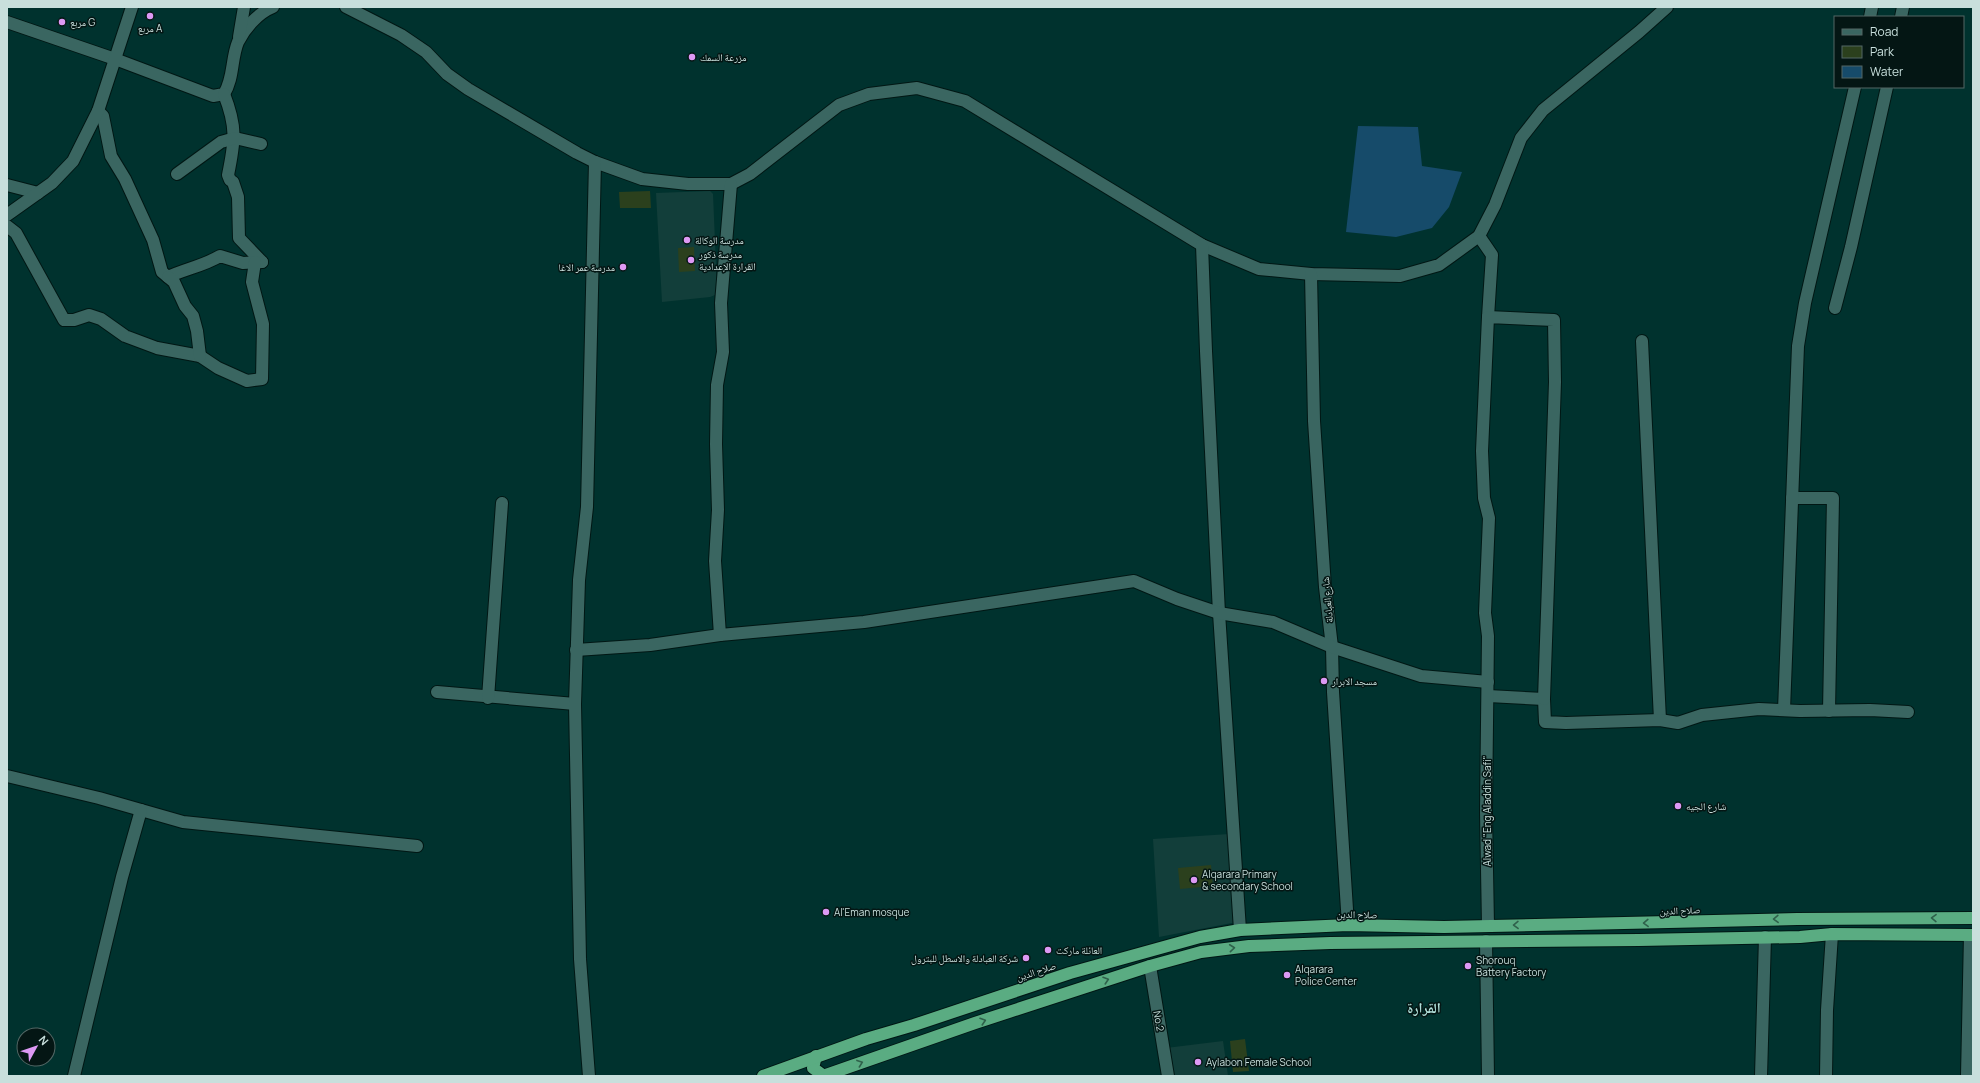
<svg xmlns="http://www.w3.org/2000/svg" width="1980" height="1083" viewBox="0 0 1980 1083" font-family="Manrope,'Noto Naskh Arabic',sans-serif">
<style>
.built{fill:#123e3a}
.green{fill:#2b401d}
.water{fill:#164b6a}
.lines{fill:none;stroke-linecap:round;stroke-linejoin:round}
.minor-casing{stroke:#011714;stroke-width:14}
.highway-casing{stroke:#011714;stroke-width:14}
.minor{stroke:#3a6661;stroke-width:12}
.highway{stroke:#5aac82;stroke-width:12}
.oneway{stroke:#2f614b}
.poi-dot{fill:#dd99f4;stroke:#041614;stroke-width:1.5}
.labels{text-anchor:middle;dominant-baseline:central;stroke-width:3;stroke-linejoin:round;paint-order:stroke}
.poi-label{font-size:10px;fill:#c8dfdc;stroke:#041614;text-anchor:start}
.street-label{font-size:10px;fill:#c8dfdc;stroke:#041614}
.district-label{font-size:14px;font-weight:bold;fill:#b0dfd9;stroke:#041614}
</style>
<rect width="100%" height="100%" fill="#00322e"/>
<!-- built -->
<g class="built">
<polygon points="710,191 713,194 717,290 715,295 710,297 662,302 656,193"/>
<polygon points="1229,834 1237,922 1159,937 1153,839"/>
<polygon points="1223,1041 1228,1076 1171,1076 1166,1048"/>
</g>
<!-- green -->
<g class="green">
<polygon points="650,191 651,208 620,208 619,192"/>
<polygon points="694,247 695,271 679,272 678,248"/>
<polygon points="1211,865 1213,886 1180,889 1178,868"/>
<polygon points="1245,1039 1249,1071 1233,1072 1230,1041"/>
</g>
<!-- water -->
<polygon class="water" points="1358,126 1418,127 1422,166 1462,172 1449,207 1432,228 1396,237 1346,232"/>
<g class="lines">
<defs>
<g id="minor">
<polyline points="346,7 401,35 426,52 447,74 468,89 577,153 595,162 642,179 688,184 731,184 750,174 839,105 869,94 917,88 965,101 1202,245 1259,269 1311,274 1400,276 1439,265 1479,236 1495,205 1521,138 1543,110 1639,32 1667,7"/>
<polyline points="1870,17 1872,7"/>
<polyline points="1901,17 1903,7"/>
<path d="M7 22 115 59 213 96 224 94C234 78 231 59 238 42 245 28 258 13 273 7"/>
<polyline points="239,37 244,7"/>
<path d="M224 94C237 127 235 141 228 175L230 180 233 182 238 197 239 238 262 262"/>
<path d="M98 111 103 116 111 156 125 179 153 240 162 272 168 277C185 269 203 266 220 256L243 263 262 262"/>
<polyline points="177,174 221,142 235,138 261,144"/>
<polyline points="7,185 38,193"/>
<polyline points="7,215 52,183 73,161 98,111 132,7"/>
<polyline points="7,226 16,233 64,320 74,320 89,315 101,319 125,336 157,348 200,356 218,368 247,381 262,379 263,324 252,282 255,262"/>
<polyline points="1479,236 1492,255 1488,317"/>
<polyline points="1202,245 1206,351 1219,613 1240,930"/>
<polyline points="1311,274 1314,421 1325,587 1332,647 1333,692 1348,925"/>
<polyline points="168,277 174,282 185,306 193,316 197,331 200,356"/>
<polyline points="1835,308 1851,247 1887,87"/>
<polyline points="1642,341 1660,720"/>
<polyline points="1792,498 1833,498 1829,711"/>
<polyline points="720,635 715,561 718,510 716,444 717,385 723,352 721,303 731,184"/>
<polyline points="576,650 650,645 720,635 864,622 1134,581 1177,599 1219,613 1273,622 1332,647 1421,676 1488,682"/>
<polyline points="437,692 575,704"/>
<polyline points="1488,696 1544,699 1545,722 1566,723 1660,720 1678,723 1702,715 1759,709 1800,711 1870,710 1908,712"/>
<polyline points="488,698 502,503"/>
<polyline points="1784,710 1798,346 1805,303 1855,87"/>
<polyline points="7,776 99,798 183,822 417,846"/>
<polyline points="1488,926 1486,812 1488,636 1485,613 1489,518 1484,498 1482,451 1488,317 1554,320 1555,382 1544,699"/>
<polyline points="1486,941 1488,1076"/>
<polyline points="1150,966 1168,1076"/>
<polyline points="74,1076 122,877 141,810"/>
<polyline points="589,1076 580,959 575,704 579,580 587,507 595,162"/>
<polyline points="1761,1076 1765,937"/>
<polyline points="1826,1076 1827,1010 1832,934"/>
<polyline points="1967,1076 1970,935"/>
</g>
<g id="highway">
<polyline points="816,1056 813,1068 824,1076"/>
<polyline points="763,1076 866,1039 914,1025 1070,973 1200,937 1240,930 1348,925 1444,927 1797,919 1973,918"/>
<polyline points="823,1076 975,1023 1150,966 1201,952 1249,946 1330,943 1639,940 1800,937 1832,934 1973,935"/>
</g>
</defs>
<!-- minor casing -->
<use href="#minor" class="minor-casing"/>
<!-- highway casing -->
<use href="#highway" class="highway-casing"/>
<!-- minor -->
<use href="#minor" class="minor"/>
<!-- highway -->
<use href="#highway" class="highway"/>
</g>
<!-- one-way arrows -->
<defs><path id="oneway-chevron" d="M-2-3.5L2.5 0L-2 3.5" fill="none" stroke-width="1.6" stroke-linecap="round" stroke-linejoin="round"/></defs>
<g class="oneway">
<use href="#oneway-chevron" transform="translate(1934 918) rotate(-179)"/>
<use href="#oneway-chevron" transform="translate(1776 919) rotate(178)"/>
<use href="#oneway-chevron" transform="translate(1646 923) rotate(178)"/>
<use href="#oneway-chevron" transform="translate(1516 925) rotate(179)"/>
<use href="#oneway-chevron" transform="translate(1232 948) rotate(-6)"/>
<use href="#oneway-chevron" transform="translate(1106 980) rotate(-18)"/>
<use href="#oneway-chevron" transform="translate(983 1021) rotate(-18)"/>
<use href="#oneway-chevron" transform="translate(860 1063) rotate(-20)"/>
</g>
<!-- markers -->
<g class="poi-dot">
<circle cx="150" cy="16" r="4"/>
<circle cx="62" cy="22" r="4"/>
<circle cx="692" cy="57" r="4"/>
<circle cx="687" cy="240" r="4"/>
<circle cx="691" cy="260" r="4"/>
<circle cx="623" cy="267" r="4"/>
<circle cx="1324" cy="681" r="4"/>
<circle cx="1678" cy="806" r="4"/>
<circle cx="1194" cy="880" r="4"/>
<circle cx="826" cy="912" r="4"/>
<circle cx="1048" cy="950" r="4"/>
<circle cx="1026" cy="958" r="4"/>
<circle cx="1468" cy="966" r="4"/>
<circle cx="1287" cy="975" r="4"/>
<circle cx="1198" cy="1062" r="4"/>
</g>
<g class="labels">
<!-- poi labels -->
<g class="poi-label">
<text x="70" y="22">مربع G</text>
<text x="150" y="28" text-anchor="middle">مربع A</text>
<text x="700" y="57">مزرعة السمك</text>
<text x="695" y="240">مدرسة الوكالة</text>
<text x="699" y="254">مدرسة ذكور<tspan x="699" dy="12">القرارة الإعدادية</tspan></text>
<text x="615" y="267" text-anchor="end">مدرسة عمر الاغا</text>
<text x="1332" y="681">مسجد الابرار</text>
<text x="1686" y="806">شارع الجيه</text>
<text x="1202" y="874">Alqarara Primary<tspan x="1202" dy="12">&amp; secondary School</tspan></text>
<text x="834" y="912">Al'Eman mosque</text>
<text x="1056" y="950">العائلة ماركت</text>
<text x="1018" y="958" text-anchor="end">شركة العبادلة والاسطل للبترول</text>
<text x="1476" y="960">Shorouq<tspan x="1476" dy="12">Battery Factory</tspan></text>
<text x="1295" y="969">Alqarara<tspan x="1295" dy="12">Police Center</tspan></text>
<text x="1206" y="1062">Aylabon Female School</text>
</g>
<!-- street labels -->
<g class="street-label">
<text transform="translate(1327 600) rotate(-95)">شارع العبادلة</text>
<text transform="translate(1487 811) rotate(-90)">Alwad "Eng Aladdin Safi"</text>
<text transform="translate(1680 910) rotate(-2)">صلاح الدين</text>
<text transform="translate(1357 914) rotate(1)">صلاح الدين</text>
<text transform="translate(1036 971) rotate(-18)">صلاح الدين</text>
<text transform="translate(1159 1021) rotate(80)">No.2</text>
</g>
<!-- district labels -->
<g class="district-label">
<text x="1424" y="1007">القرارة</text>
</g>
</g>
<!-- border -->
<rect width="1980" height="1083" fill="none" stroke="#c8dfdc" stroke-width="16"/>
<!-- legend -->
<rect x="1834" y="16" width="130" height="72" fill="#041614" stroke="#526664"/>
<rect x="1842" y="29" width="20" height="6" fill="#3a6661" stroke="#526664"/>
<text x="1870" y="36" font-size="12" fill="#c8dfdc">Road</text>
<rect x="1842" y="46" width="20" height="12" fill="#2b401d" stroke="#526664"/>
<text x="1870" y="56" font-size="12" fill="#c8dfdc">Park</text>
<rect x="1842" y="66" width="20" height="12" fill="#164b6a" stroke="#526664"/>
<text x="1870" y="76" font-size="12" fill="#c8dfdc">Water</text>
<!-- north arrow -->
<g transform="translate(36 1047) rotate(50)"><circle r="19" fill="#041614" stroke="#526664"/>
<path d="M0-3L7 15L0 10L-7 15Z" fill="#dd99f4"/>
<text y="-6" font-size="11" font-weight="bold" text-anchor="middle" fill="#c8dfdc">N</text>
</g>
</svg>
